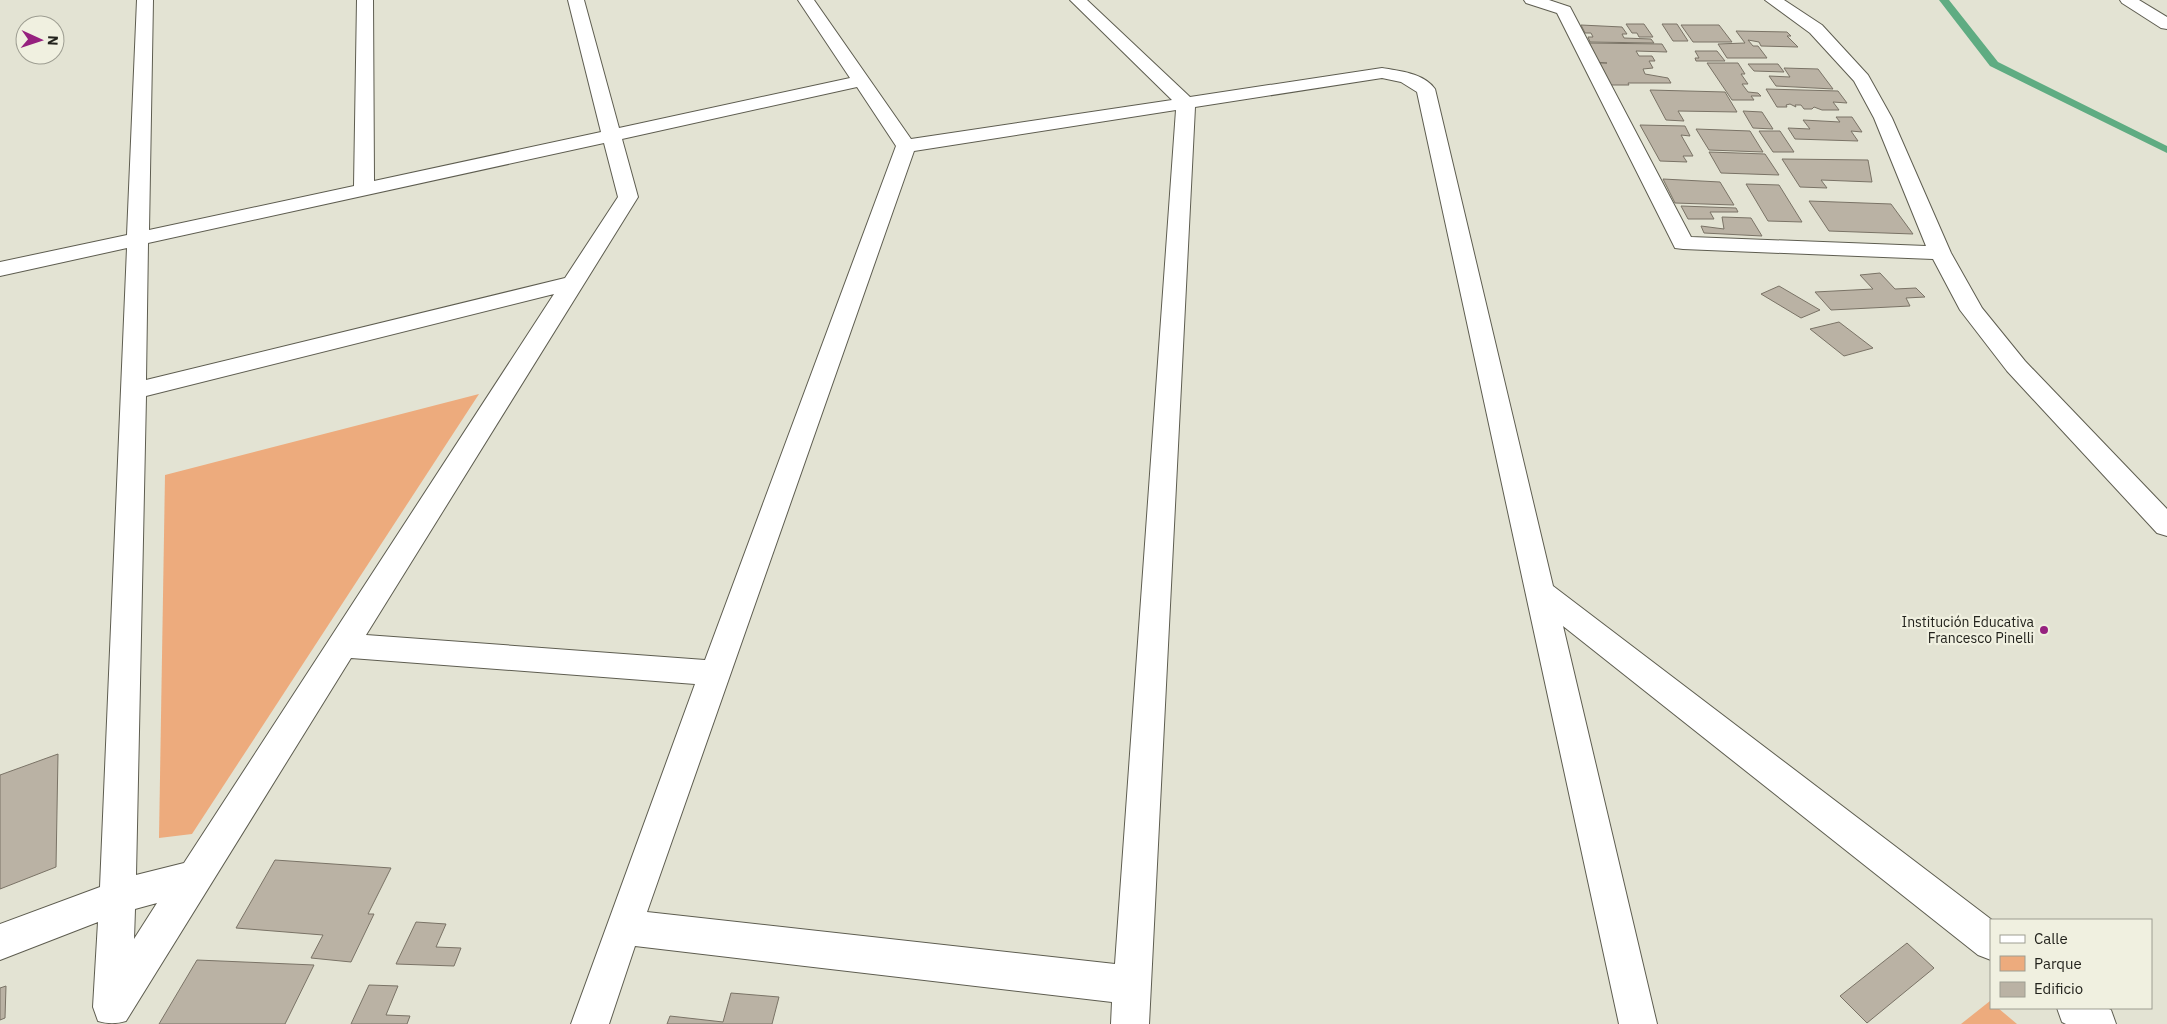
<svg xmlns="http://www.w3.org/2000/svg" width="2167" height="1024" viewBox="0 0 2167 1024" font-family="'IBM Plex Sans',sans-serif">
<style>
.green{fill:#edab7d}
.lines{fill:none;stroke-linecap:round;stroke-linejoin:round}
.stream{fill:#5fac82;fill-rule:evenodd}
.building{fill:#bab2a4;stroke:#7a7366}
.minor-casing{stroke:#5e5d50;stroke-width:2}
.minor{fill:#fff;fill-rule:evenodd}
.poi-dot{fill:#96217f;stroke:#f0f0e0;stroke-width:2}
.labels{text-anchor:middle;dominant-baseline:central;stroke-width:4.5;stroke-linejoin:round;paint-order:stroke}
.poi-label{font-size:14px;fill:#23231d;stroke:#f0f0e0;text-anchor:end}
</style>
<rect width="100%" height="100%" fill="#e3e3d3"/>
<!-- green -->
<g class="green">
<polygon points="479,394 192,834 159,838 165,475"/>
<polygon points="1990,1001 1991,1008 1998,1008 2017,1024 1961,1024"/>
</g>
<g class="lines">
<!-- stream -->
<polygon class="stream" points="1939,0 1949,0 1998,62 2167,146 2167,153 1990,66"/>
</g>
<!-- building -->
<g class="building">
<polygon points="1626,24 1644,24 1653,37 1639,37 1637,33 1632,33"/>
<polygon points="1662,24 1677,24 1688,41 1673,41"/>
<polygon points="1581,25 1622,27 1627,34 1622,34 1624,38 1651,39 1654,43 1590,42 1588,37 1593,37 1591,33 1585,33"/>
<polygon points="1681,25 1719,25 1732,42 1693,42"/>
<polygon points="1736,31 1787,32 1791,36 1787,36 1798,47 1761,46 1759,42 1748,40 1753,46 1758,46 1767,58 1727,58 1718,44 1745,43"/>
<polygon points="1588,43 1662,44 1667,52 1636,51 1639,56 1652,56 1655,61 1649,61 1653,68 1643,69 1645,74 1668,78 1671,83 1628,83 1629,85 1609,85 1596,63 1607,63 1595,62"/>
<polygon points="1695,51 1717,51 1725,61 1696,61 1695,58 1699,58"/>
<polygon points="1707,63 1738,63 1745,74 1741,74 1748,84 1742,84 1748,92 1758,93 1761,96 1751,96 1754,100 1732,100"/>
<polygon points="1748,64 1778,64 1784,72 1754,71"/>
<polygon points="1784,68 1818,69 1833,89 1776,86 1769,76 1790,77"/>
<polygon points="1766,89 1838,91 1847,103 1833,102 1839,110 1822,110 1814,107 1812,109 1804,109 1801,105 1795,105 1796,107 1790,104 1786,105 1787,107 1777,107"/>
<polygon points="1650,90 1725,92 1737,112 1678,111 1684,121 1666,120"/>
<polygon points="1743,111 1762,112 1773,129 1753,128"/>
<polygon points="1836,117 1852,117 1862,132 1851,131 1858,141 1795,139 1788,128 1810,129 1803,120 1840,122"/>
<polygon points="1640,125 1685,126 1690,136 1681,135 1693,156 1683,156 1687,162 1660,161"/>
<polygon points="1696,129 1750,131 1763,152 1709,150"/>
<polygon points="1759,131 1780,131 1794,152 1773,152"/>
<polygon points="1709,152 1765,154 1779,175 1721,173"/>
<polygon points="1782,159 1868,160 1872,182 1821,180 1827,188 1800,187"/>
<polygon points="1663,179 1720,182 1734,205 1675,203"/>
<polygon points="1746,184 1779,185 1802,222 1768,221"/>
<polygon points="1809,201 1891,204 1913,234 1829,231"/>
<polygon points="1681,206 1736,208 1738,212 1710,212 1714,219 1688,219"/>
<polygon points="1722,217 1751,218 1762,236 1704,233 1701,226 1724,229"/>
<polygon points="1880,273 1895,289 1916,288 1925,297 1906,298 1910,306 1831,310 1815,292 1873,289 1860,275"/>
<polygon points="1779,286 1820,310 1801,318 1761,294"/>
<polygon points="1839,322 1873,348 1844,356 1810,329"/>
<polygon points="58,754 56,867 0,889 0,775"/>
<polygon points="275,860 391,868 368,914 374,914 351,962 311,958 323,935 236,928"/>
<polygon points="416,922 446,924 436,947 461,948 454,966 396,964"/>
<polygon points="1907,943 1934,968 1867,1023 1840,996"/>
<polygon points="197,960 314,965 285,1024 159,1024"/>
<polygon points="369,985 398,986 386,1015 410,1016 407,1024 351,1024"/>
<polygon points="6,986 5,1018 0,1020 0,988"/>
<polygon points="731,993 779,997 772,1024 667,1024 670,1016 723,1022"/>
</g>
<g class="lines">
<defs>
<g id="minor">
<path d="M137 0H153L149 230 354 186 357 0H373L374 181 601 132 568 0H584L619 128 850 78 798 0H814L911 139 1172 100 1070 0H1087L1190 97 1382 68C1399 71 1424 73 1435 89L1553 586 1992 920 1991 960 1978 955 1563 626 1657 1024H1619L1417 92 1401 82 1382 78 1195 107 1149 1024H1111L1112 1002 635 946 609 1024H571L695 684 351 658 126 1021C116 1024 108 1024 98 1021L93 1007 98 922 0 960V924L100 887 127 248 0 276V262L127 235ZM857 87 896 146 705 660 366 635 638 197 622 139ZM1176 110 1115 964 647 912 914 151ZM604 143 618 197 565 278 146 380 148 243ZM554 294 184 863 136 875 146 396ZM157 903 134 939 135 909Z"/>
<polygon points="1524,0 1549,0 1570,7 1691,237 1926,246 1874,118 1854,81 1810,33 1765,0 1784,0 1822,25 1868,75 1892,118 1951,253 1982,308 2025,361 2167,509 2167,536 2157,533 2007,371 1960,310 1933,259 1683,249 1675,248 1557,13 1526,3"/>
<polygon points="2120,0 2139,0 2167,17 2167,29 2161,28 2122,3"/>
<polygon points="2057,1008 2107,1008 2111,1010 2116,1024 2066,1024 2062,1022"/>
</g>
</defs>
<!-- minor casing -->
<use href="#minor" class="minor-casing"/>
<!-- minor -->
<use href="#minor" class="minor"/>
</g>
<!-- markers -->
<circle class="poi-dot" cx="2044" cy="630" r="5"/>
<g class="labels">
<!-- poi labels -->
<g class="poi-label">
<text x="2034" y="622">Institución Educativa<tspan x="2034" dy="16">Francesco Pinelli</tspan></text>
</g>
</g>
<!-- legend -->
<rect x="1990" y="919" width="162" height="90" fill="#f0f0e0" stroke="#9e9e92"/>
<rect x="2000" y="935" width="25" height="8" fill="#ffffff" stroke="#9e9e92"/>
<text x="2034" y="944" font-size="15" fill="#23231d">Calle</text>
<rect x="2000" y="956" width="25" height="15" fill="#edab7d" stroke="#9e9e92"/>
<text x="2034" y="969" font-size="15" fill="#23231d">Parque</text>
<rect x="2000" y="982" width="25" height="15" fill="#bab2a4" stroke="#9e9e92"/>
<text x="2034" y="994" font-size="15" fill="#23231d">Edificio</text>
<!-- north arrow -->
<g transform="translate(40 40) rotate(93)"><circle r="24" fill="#f0f0e0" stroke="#9e9e92"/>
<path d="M0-4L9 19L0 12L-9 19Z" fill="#96217f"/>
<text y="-8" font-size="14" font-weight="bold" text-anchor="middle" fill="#23231d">N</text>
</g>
</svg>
